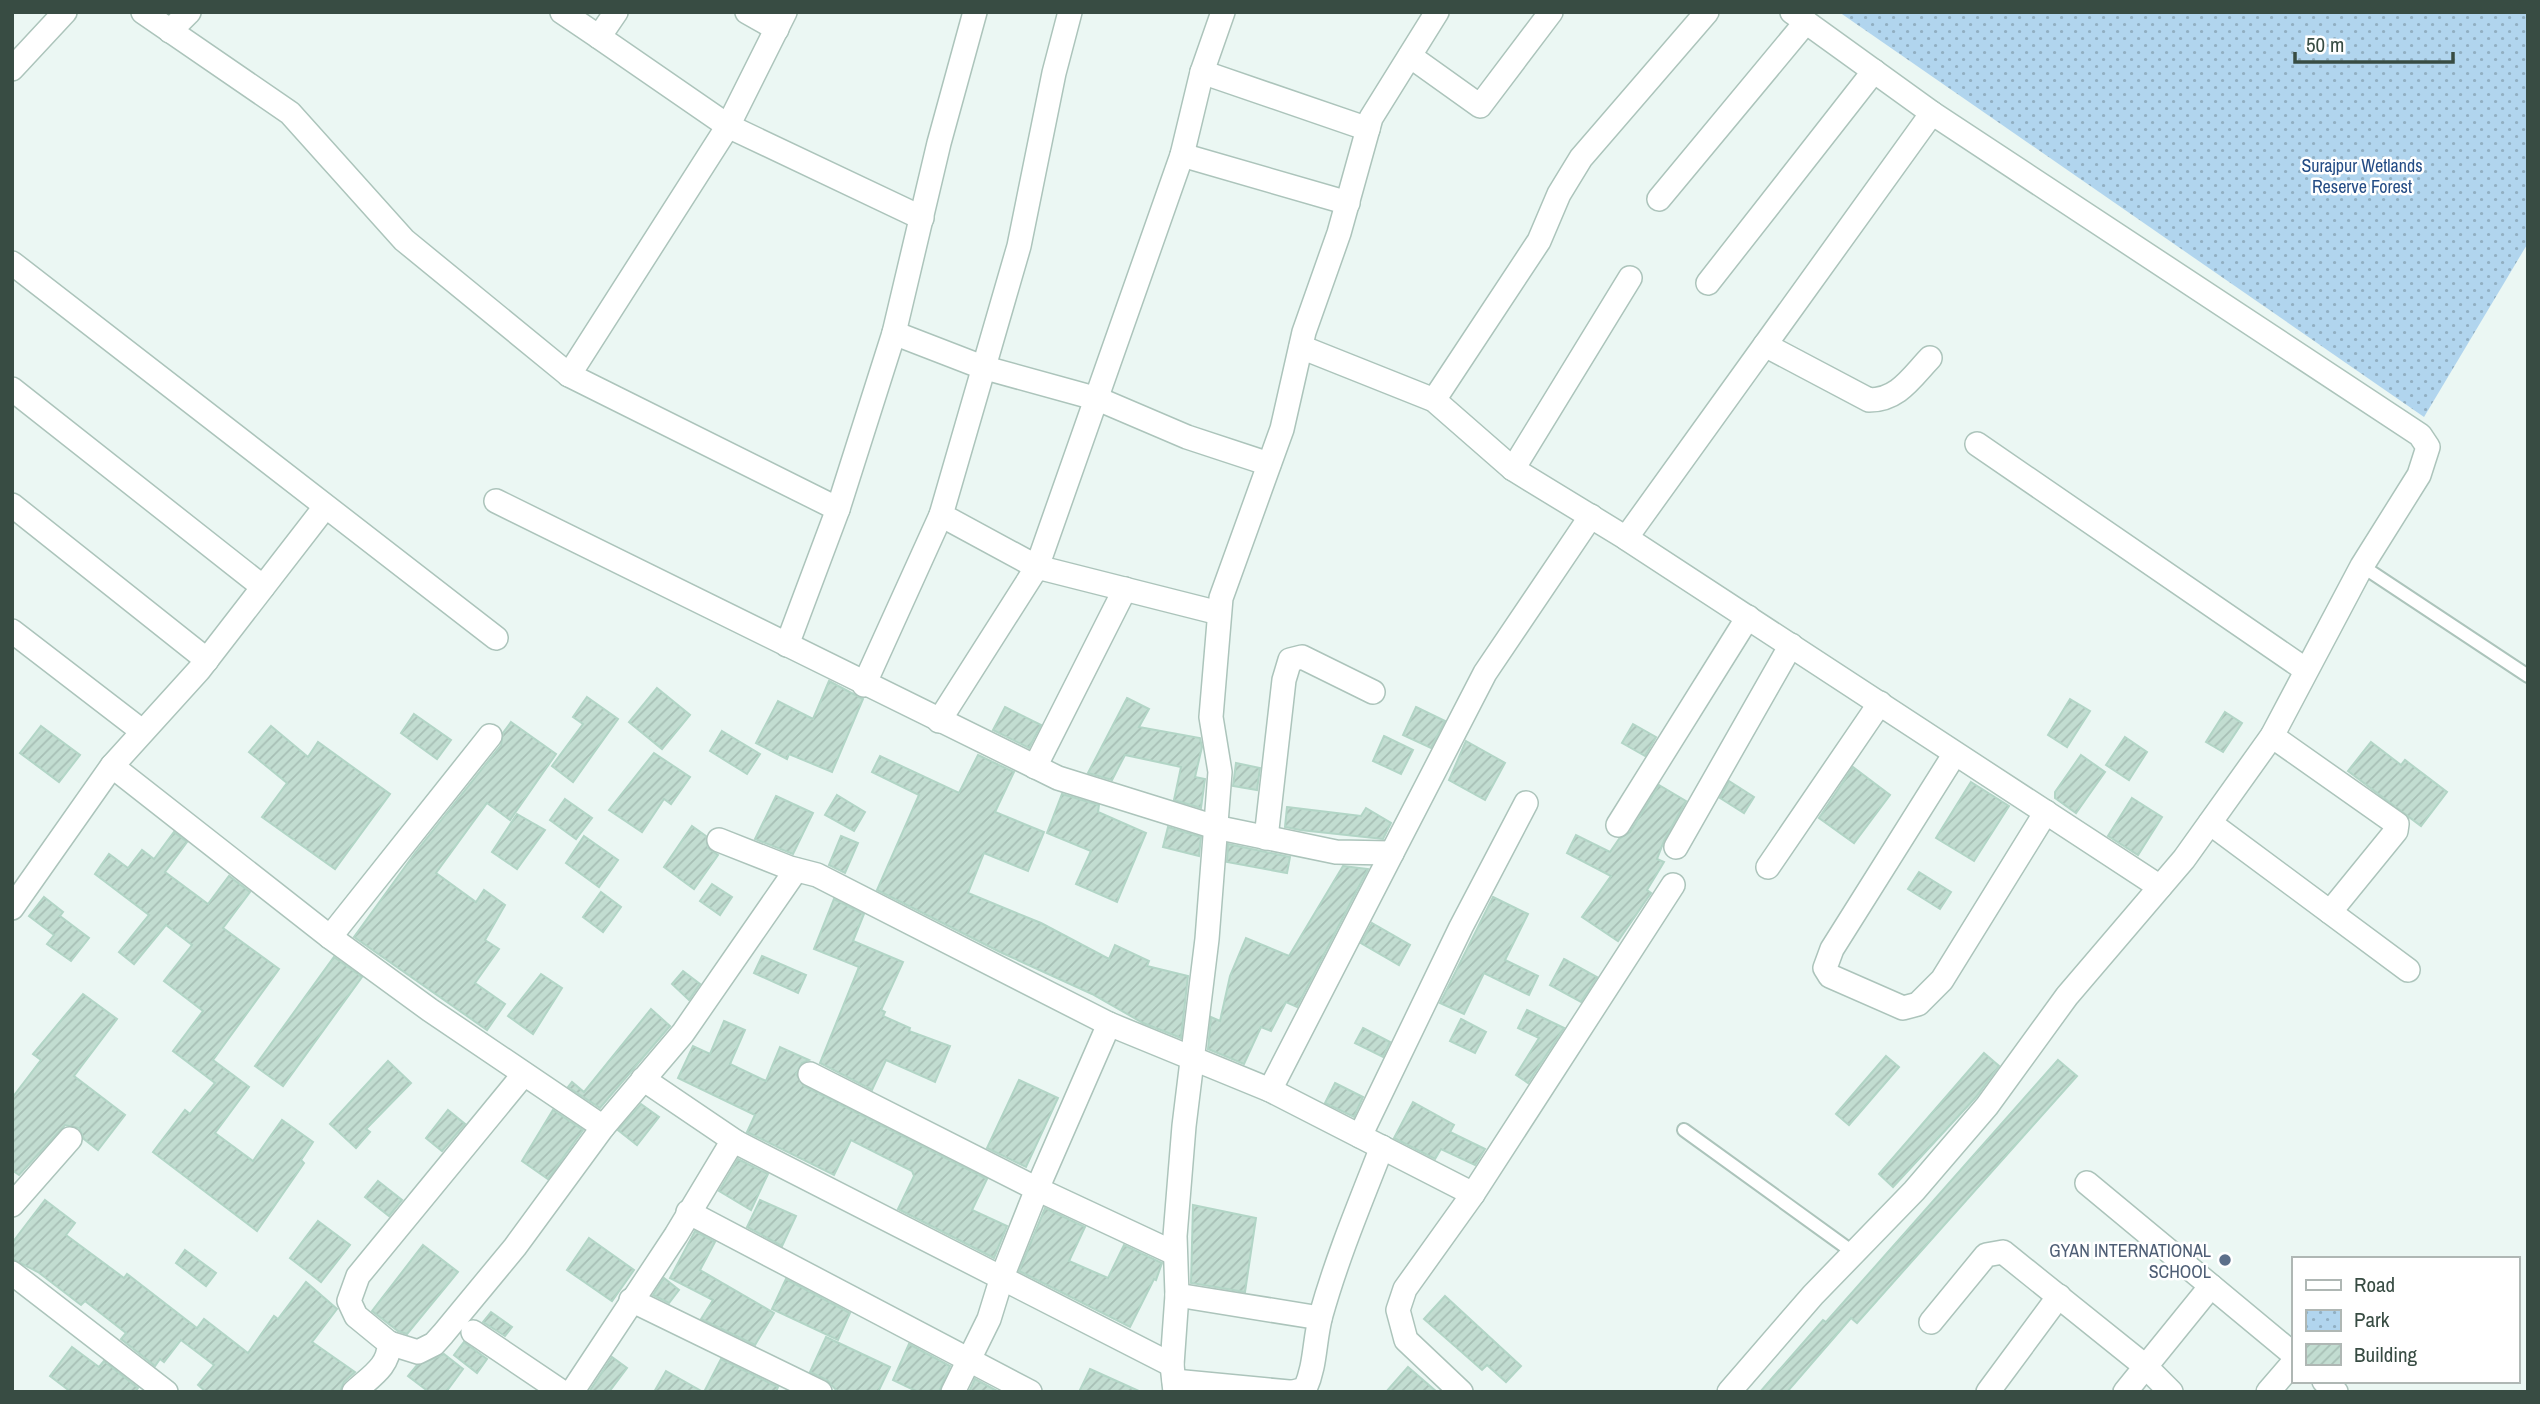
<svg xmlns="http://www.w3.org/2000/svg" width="2540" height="1404" viewBox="0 0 2540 1404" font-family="'Archivo Narrow',sans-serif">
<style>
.park{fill:url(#park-dots)}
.building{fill:url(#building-hatch);stroke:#b2d5c6;stroke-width:2}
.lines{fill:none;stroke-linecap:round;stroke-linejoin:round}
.lane-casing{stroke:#acc4bb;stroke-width:16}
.street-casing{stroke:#acc4bb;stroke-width:26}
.lane{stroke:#fff;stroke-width:12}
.street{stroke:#fff;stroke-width:23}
.service-dot{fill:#5c6f8a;stroke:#fff;stroke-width:2.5}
.labels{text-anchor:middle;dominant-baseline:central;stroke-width:5;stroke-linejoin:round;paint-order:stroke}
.park-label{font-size:18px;fill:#244c85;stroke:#fff}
.service-label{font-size:18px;fill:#4e5e75;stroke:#fff;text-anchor:end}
</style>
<defs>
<pattern id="park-dots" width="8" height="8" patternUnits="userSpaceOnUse" patternTransform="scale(1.75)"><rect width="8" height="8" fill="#b1d5ee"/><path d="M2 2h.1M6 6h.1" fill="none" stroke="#91afc2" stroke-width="1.8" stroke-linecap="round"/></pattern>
<pattern id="building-hatch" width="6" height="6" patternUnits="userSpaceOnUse" patternTransform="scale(1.75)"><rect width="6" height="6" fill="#c2ddd1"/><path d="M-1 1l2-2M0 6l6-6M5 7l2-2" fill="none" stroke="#a7bfb5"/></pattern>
</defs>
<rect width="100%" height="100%" fill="#ebf7f3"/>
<!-- park -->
<polygon class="park" points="1839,12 2528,12 2528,243 2424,417"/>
<!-- building -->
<g class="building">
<polygon points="829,681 863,699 832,772 789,754 787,759 756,743 778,701 813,719"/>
<polygon points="657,688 690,715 662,749 629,722"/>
<polygon points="587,697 618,719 573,782 552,766 583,724 573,717"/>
<polygon points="1127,698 1149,709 1139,727 1200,738 1202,747 1195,777 1205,779 1201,808 1174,800 1181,767 1125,755 1112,780 1088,773"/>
<polygon points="2070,699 2090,711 2067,747 2048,735"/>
<polygon points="1005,707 1041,725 1029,748 993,730"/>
<polygon points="1416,707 1445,721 1431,748 1403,735"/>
<polygon points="2225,712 2242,723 2223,752 2206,742"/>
<polygon points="414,714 451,740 437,759 401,733"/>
<polygon points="511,722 556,754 510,820 487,803 436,873 476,902 484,890 505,905 485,940 499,949 475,983 505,1004 487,1030 354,937 415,853 501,745 503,733"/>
<polygon points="1633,724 1656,737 1645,756 1622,743"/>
<polygon points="41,726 80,755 59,782 20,753"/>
<polygon points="271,726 308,757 318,742 390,794 335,869 262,817 287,783 249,752"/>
<polygon points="722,731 760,754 747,774 710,751"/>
<polygon points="1384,736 1413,750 1401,774 1373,761"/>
<polygon points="2125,737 2147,752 2129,780 2106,765"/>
<polygon points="1466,741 1505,763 1485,800 1449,780"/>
<polygon points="2371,742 2401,765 2405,760 2447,792 2421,826 2348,771"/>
<polygon points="654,753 690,777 671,804 664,799 642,832 609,810"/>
<polygon points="978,755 1014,772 995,812 1044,832 1028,871 984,853 968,893 1041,923 1109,959 1115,945 1149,961 1147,966 1188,976 1181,1038 1143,1023 1092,994 1000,952 877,890 919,795 872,772 880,756 959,793"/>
<polygon points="2081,755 2105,772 2076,813 2055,798 2055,792"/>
<polygon points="1236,763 1260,768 1257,790 1233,786"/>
<polygon points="1853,767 1890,795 1854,843 1819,818"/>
<polygon points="1729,781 1754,797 1744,813 1720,798"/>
<polygon points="1971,782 2009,806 1974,861 1936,838"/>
<polygon points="1659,785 1686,801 1664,841 1657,859 1664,862 1647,890 1651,893 1618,941 1582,917 1611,876 1567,853 1576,835 1610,852 1619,839 1630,832"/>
<polygon points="1062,794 1099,805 1098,812 1146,833 1117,902 1076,884 1091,851 1047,833"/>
<polygon points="837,795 865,812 854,831 825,815"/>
<polygon points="776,796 813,813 793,854 755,839"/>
<polygon points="2132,798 2162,817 2138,855 2108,836"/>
<polygon points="565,799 592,818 576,839 550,820"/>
<polygon points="1287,807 1361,816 1366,808 1391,823 1383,839 1300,830 1285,827"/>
<polygon points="517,814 545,830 517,869 492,852"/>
<polygon points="692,826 706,836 708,848 718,855 694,889 664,867"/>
<polygon points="1168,827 1201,837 1199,856 1163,847"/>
<polygon points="174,832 187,842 165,872 208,904 229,876 250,892 223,928 279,969 213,1060 249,1087 215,1133 253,1161 282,1120 313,1142 301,1160 304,1163 257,1231 153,1152 185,1110 190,1114 215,1083 173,1051 203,1011 164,981 192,945 166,925 134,964 119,952 149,915 95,874 109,854 128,868 142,850 154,859"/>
<polygon points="584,836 618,860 599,887 566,863"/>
<polygon points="841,836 858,843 845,873 829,865"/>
<polygon points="1228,844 1290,857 1287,873 1227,862"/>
<polygon points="1343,866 1368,869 1297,1007 1286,1002 1271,1031 1261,1027 1244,1064 1208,1049 1211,1017 1220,1021 1230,976 1246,938 1289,956"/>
<polygon points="1919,872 1951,892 1940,909 1908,889"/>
<polygon points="712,884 732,897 720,915 700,901"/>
<polygon points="601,892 621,907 603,932 583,917"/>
<polygon points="44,897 63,912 60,916 89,938 71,961 47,944 54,935 29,916"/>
<polygon points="1493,897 1528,914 1505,960 1538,976 1529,995 1484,973 1464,1014 1440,1003"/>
<polygon points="834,899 864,914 853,941 903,962 881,1010 885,1012 883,1016 910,1028 909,1031 950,1046 935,1082 886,1060 872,1090 820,1063 859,967 814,949"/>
<polygon points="1372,923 1410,945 1399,965 1361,943"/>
<polygon points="762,956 806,975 798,993 754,973"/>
<polygon points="334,957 362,977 283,1086 255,1066"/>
<polygon points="1564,959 1597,977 1581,1002 1550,985"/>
<polygon points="683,971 700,984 689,1000 672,984"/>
<polygon points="541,974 562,988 533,1034 508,1016"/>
<polygon points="83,994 117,1019 74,1076 125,1115 98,1150 84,1139 79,1128 65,1125 19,1175 12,1170 12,1098 41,1060 33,1054"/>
<polygon points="651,1009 670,1026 600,1108 568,1087 572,1082 584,1092"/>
<polygon points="1527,1010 1564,1028 1528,1083 1516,1075 1539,1038 1518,1028"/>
<polygon points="1461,1019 1486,1032 1475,1053 1450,1041"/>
<polygon points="724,1021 745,1030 730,1064 766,1081 780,1047 809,1060 802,1063 796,1074 804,1086 987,1179 972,1210 1007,1226 994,1258 898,1209 914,1176 912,1171 851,1140 834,1175 747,1132 755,1115 678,1078 693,1046 710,1054"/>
<polygon points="1363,1028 1390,1042 1383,1057 1355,1043"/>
<polygon points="1984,1053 1999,1066 1976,1097 1893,1187 1879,1174"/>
<polygon points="1886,1056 1899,1067 1849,1125 1836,1114"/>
<polygon points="2058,1060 2077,1076 1857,1323 1851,1318 1787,1392 1760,1392 1823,1320 1826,1322"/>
<polygon points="388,1061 411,1083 366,1129 370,1132 356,1148 330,1124"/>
<polygon points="1019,1080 1058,1098 1026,1167 987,1148"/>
<polygon points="1335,1083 1363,1097 1354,1117 1325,1103"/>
<polygon points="1413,1102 1454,1125 1450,1132 1485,1149 1475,1165 1441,1149 1435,1159 1394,1138"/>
<polygon points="641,1104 659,1117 637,1145 618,1130"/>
<polygon points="448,1110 465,1124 442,1151 426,1138"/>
<polygon points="553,1110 583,1130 548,1179 522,1161"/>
<polygon points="738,1159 768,1174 751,1210 719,1191"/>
<polygon points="378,1181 402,1200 389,1216 365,1197"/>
<polygon points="45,1200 75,1223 66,1235 124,1278 127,1274 197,1328 204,1319 248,1353 274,1316 278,1319 306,1282 337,1309 312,1342 355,1372 344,1382 340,1392 206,1392 198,1385 214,1365 181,1340 164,1362 160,1359 155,1366 121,1339 126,1333 85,1301 81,1305 38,1272 12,1259 12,1243"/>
<polygon points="760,1200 796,1216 782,1246 747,1227"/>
<polygon points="1193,1205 1256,1218 1245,1292 1191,1283"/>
<polygon points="1045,1208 1085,1227 1069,1261 1108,1278 1124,1245 1162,1263 1156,1280 1154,1279 1130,1327 1019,1271"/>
<polygon points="318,1221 350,1245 321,1282 290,1258"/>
<polygon points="695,1231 715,1242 700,1270 774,1313 755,1345 701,1319 713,1300 670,1278"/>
<polygon points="589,1238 634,1270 612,1301 567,1270"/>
<polygon points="423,1245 458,1272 407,1334 398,1331 372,1311"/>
<polygon points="185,1250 216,1273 206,1286 176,1263"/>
<polygon points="664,1278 679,1290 669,1303 653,1295"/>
<polygon points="786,1279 850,1313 838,1340 772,1309"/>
<polygon points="1445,1296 1521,1366 1506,1382 1487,1365 1482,1370 1424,1319"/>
<polygon points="491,1312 512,1327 505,1336 483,1322"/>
<polygon points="826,1337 890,1367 878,1392 838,1392 827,1380 810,1372"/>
<polygon points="464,1342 487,1359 477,1373 454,1355"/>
<polygon points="909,1344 950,1366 939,1392 918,1392 893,1380"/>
<polygon points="72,1347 99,1367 104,1361 138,1388 135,1392 71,1392 50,1376"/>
<polygon points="444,1354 463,1369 446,1392 429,1392 408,1376 417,1365"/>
<polygon points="612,1357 627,1368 609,1392 589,1392"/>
<polygon points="721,1359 778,1387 776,1392 704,1392"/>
<polygon points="1408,1367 1437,1392 1386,1392"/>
<polygon points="1090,1369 1141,1392 1079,1392"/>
<polygon points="666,1371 703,1392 654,1392"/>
<polygon points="975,1379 999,1392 969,1392"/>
</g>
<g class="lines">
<defs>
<g id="lane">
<polyline points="2362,566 2528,676"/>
<polyline points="1684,1130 1854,1253"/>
</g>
<g id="street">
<polyline points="143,12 290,113 404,240 569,375 728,126 785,12"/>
<polyline points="562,12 599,37"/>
<polyline points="616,12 599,37 728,126 922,218"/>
<polyline points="747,12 777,29"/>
<polyline points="1070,12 1054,73 1019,246 941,515 1037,567 1182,155 1202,72 1223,12"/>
<polyline points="170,31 189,12"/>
<polyline points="1410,56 1480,106 1551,12"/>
<polyline points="12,69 65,12"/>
<polyline points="1202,72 1368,129"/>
<polyline points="1182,155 1348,203"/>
<polyline points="1659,199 1806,22"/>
<polyline points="12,263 496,638"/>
<polyline points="1708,283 1874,71"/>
<polyline points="894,333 982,367 1098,399 1187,437 1269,464"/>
<path d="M1765 345 1869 400C1898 400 1911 378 1930 358"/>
<polyline points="1301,347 1434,400 1513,469 1626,538 2160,887"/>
<polyline points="569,375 838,509"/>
<polyline points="12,389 263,587"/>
<polyline points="1434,400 1539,241 1559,194 1581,158 1707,12"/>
<polyline points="1977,444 2306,670"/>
<polyline points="1513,469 1630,278"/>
<polyline points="496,501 1058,778 1215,827 1336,852 1392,853 1485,673 1591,516"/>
<polyline points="12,505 207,660"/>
<polyline points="1626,538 1932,113"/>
<polyline points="12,631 142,731"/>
<polyline points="787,645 838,509 894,333 939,143 975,12"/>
<polyline points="864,685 941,515"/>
<polyline points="939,721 1037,567 1219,613"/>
<polyline points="2272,736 2397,824 2396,831 2330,912"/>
<polyline points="1954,755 1832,949 1825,968 1830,976 1903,1008 1918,1004 1942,980 2046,812"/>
<polyline points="112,766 330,937 430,1010 603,1127"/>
<polyline points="1035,767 1125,589"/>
<polyline points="2210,823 2408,970"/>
<polyline points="1618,825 1748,617"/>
<polyline points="1266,838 1284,680 1290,660 1302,657 1373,692"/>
<polyline points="719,840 790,868 817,875 1109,1024 1270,1090 1473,1194"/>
<polyline points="1676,847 1791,645"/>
<polyline points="1768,867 1880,703"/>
<polyline points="12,908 112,766 199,670 325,507"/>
<polyline points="330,937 490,736"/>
<polyline points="810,1074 1037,1189 1174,1253"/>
<polyline points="643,1079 736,1142"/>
<polyline points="1270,1090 1392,853"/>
<polyline points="1360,1136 1461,927 1526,803"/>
<polyline points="2087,1183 2293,1354"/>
<polyline points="12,1205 70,1139"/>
<polyline points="688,1212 1030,1392"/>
<polyline points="12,1273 166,1392"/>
<polyline points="1177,1295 1320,1318"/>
<polyline points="631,1300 820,1392"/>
<polyline points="1931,1322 1986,1255 2003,1252 2145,1366 2171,1392"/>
<polyline points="473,1332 562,1392"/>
<polyline points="389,1343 418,1352 434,1344 443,1334 515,1247 603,1127 683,1033 796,870"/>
<polyline points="1174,1381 1289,1392"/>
<polyline points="2324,1381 2336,1392"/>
<path d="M354 1392C370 1377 390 1366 389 1343L356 1316 349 1301 358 1276 524 1074"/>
<polyline points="572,1392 676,1235 729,1147 736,1142 1172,1365"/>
<polyline points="953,1392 989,1319 1002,1277 1037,1189 1109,1024"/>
<polyline points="1175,1392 1172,1365 1177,1295 1175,1236 1184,1126 1207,939 1220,772 1211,717 1221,598 1282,429 1304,332 1339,233 1371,118 1437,12"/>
<path d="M1293 1392 1305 1389C1316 1365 1314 1340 1321 1315 1337 1258 1360 1203 1382 1147"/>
<polyline points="1461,1392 1406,1340 1398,1310 1405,1289 1473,1194 1673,885"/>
<polyline points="1729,1392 1813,1295 1914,1191 1987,1106 2067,996 2184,859 2272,736 2362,566 2419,475 2428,447 2420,435 1932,113 1792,12"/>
<polyline points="1988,1392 2059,1296"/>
<polyline points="2125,1392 2211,1286"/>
<polyline points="2268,1392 2293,1363"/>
</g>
</defs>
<!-- lane casing -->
<use href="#lane" class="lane-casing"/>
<!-- street casing -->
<use href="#street" class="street-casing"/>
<!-- lane -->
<use href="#lane" class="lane"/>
<!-- street -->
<use href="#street" class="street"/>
</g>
<!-- markers -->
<circle class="service-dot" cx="2225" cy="1260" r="7"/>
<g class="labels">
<!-- park labels -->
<g class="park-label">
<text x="2362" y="165">Surajpur Wetlands<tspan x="2362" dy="21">Reserve Forest</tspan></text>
</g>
<!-- service labels -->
<g class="service-label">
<text x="2211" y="1250">GYAN INTERNATIONAL<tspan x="2211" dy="21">SCHOOL</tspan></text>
</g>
</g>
<!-- border -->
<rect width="2540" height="1404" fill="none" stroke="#384c43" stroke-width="28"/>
<!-- legend -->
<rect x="2292" y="1257" width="228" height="126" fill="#ffffff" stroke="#afb7b4" stroke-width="2"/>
<rect x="2306" y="1280" width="35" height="10" fill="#ffffff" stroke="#afb7b4" stroke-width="2"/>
<text x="2354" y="1292" font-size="21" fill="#384c43">Road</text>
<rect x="2306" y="1310" width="35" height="21" fill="url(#park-dots)" stroke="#afb7b4" stroke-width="2"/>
<text x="2354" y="1327" font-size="21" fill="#384c43">Park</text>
<rect x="2306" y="1344" width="35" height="21" fill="url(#building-hatch)" stroke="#afb7b4" stroke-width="2"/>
<text x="2354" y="1362" font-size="21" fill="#384c43">Building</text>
<!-- scale -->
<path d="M2295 52v10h158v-10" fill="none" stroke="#384c43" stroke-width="3.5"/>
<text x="2306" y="52" font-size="21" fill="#384c43" stroke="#ffffff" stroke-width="5" paint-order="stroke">50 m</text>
</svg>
